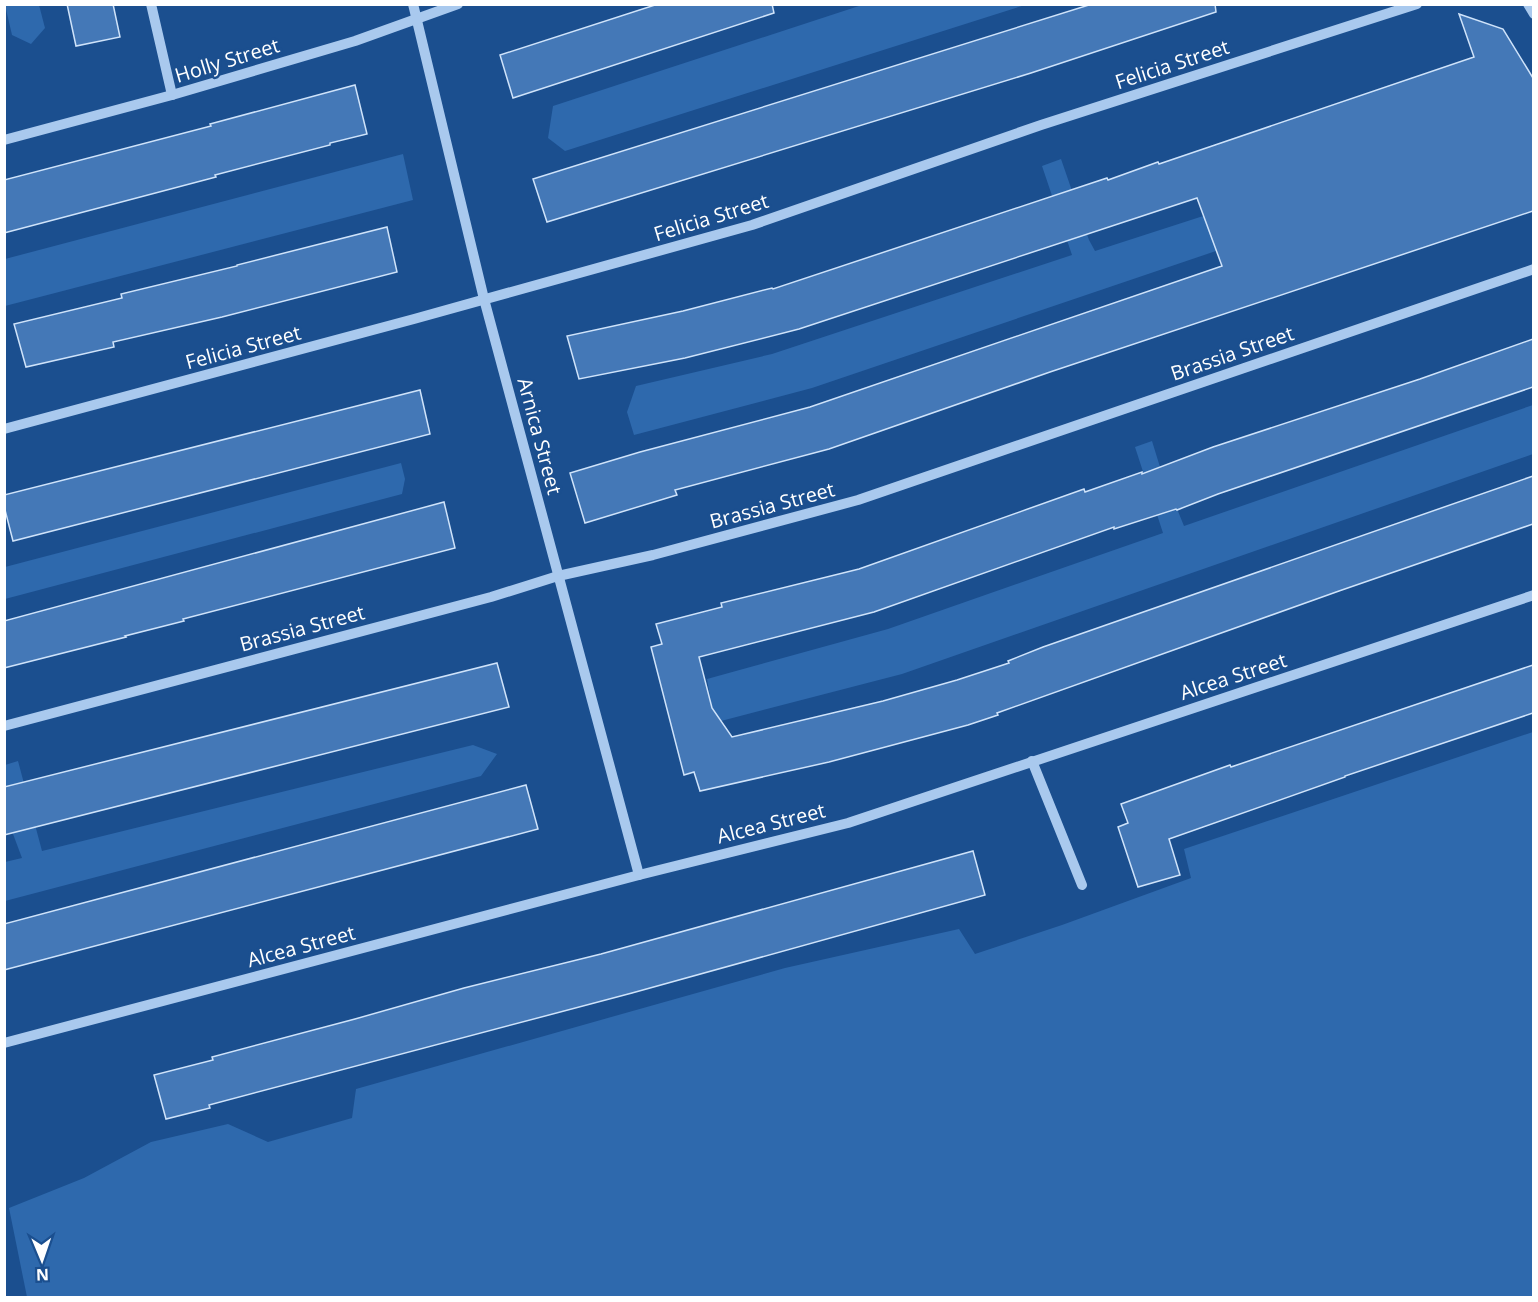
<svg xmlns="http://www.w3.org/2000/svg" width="1538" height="1302" viewBox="0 0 1538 1302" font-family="'Open Sans',sans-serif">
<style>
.green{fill:#2e69ad}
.building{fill:#4478b7;stroke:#cfe3fa;stroke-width:1.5}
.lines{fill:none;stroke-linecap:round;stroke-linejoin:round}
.minor{stroke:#a9c9ee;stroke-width:10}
.labels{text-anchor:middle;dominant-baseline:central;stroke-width:5;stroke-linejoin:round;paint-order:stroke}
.street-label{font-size:20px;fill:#fff;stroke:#1b4f8f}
</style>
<rect width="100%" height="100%" fill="#1b4f8f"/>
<!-- green -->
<g class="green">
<polygon points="5,5 39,5 45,28 31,44 12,35"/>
<polygon points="862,5 1025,5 565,151 548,138 553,106"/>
<polygon points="1478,127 1499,155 812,388 634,435 627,412 636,386 772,354 1072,255 1042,166 1061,159 1089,240 1095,251"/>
<polygon points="403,154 413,200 5,306 5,259"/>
<polygon points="1533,405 1533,454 902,674 721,721 712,708 707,679 888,629 1163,533 1135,447 1152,441 1160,467 1184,526"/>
<polygon points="401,463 405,479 402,494 5,599 5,567"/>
<polygon points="1533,732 1533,1297 27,1297 9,1208 84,1178 151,1142 228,1124 268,1142 352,1118 356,1089 785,968 959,929 975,954 1062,925 1191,878 1184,849"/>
<polygon points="473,745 497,754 481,776 5,901 5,862 22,858 13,834 5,799 5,765 18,761 42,851"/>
</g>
<!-- building -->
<g class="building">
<polygon points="67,4 113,4 120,37 76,46"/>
<polygon points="658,4 772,4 774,13 513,98 500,55"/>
<polygon points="1092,4 1215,4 1216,12 1031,73 547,222 533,179"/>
<polygon points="1459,14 1503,29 1533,78 1533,211 1050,372 829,449 675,490 677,495 585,523 570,473 640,452 810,407 1222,266 1197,198 799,329 685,358 579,379 567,336 683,311 772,288 773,289 1107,178 1108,180 1158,162 1159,164 1215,145 1474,57"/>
<polygon points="355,85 367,134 330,143 330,145 215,175 216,177 4,233 4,180 211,126 210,124"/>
<polygon points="387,227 397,272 222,317 113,342 114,347 26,367 14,324 122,298 121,294 237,266 237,265"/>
<polygon points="1533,339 1533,387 1218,494 1177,510 1176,509 1114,529 1114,527 874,612 699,657 712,708 732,737 883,701 957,680 1009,663 1008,661 1043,647 1533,476 1533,524 1339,591 997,713 998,715 968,725 829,762 700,791 694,772 684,775 651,647 662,644 656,624 722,607 721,603 859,569 1084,489 1085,492 1142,472 1142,474 1213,447 1420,379"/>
<polygon points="420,390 430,434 13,541 4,506 4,495"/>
<polygon points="444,502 455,548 183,619 184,621 125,636 126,637 4,668 4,621"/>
<polygon points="497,663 509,707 4,835 4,787"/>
<polygon points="1533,665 1533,713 1345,776 1345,777 1169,839 1180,875 1138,887 1118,827 1128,823 1121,804 1230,765 1231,767"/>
<polygon points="526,785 538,829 4,970 4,924"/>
<polygon points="973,851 985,895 632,993 209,1105 210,1108 166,1119 154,1075 213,1060 212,1057 355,1019 464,988 601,954"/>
</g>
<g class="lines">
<!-- minor -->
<g class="minor">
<polyline points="151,4 172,95"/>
<polyline points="413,4 484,299 639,875"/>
<polyline points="1528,4 1534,14"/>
<polyline points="4,140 172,95 355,41 458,4"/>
<polyline points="4,429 414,319 752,225 1041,125 1417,4"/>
<polyline points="4,726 491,597 558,576 653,555 858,500 1534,269"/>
<polyline points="1032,761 1082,885"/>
<polyline points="4,1043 639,875 848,823 1534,595"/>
</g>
</g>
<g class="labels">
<!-- street labels -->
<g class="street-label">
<text transform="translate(227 60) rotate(-17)">Holly Street</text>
<text transform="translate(1172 64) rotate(-18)">Felicia Street</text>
<text transform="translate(711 217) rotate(-17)">Felicia Street</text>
<text transform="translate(243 347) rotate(-15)">Felicia Street</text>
<text transform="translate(1232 353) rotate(-19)">Brassia Street</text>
<text transform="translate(540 436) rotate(75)">Arnica Street</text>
<text transform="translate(772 505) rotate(-15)">Brassia Street</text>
<text transform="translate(302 628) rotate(-15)">Brassia Street</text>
<text transform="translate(1233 676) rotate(-18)">Alcea Street</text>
<text transform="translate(771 823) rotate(-14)">Alcea Street</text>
<text transform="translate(301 946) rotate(-15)">Alcea Street</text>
</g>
</g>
<!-- border -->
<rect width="1538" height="1302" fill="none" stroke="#ffffff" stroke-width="12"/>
<!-- north arrow -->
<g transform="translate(42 1260) rotate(178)" stroke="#1b4f8f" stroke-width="4.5" paint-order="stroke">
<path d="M0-4.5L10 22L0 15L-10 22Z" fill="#ffffff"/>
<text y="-9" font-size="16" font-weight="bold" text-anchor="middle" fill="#ffffff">N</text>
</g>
</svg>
